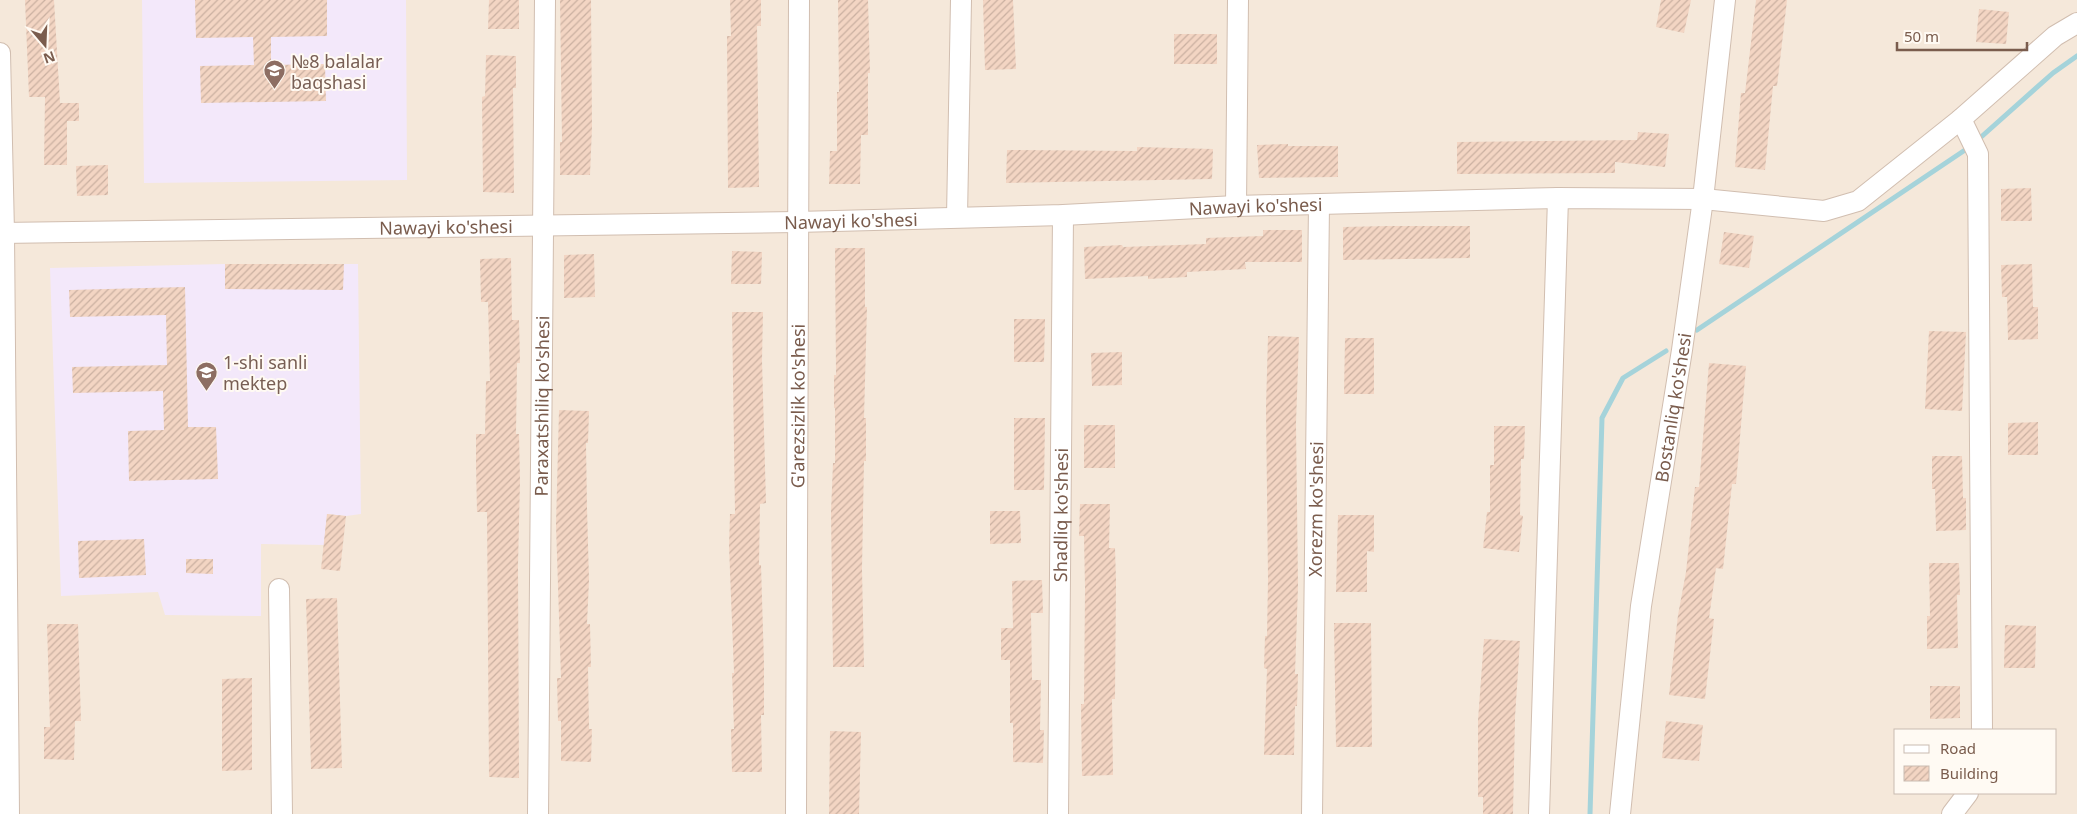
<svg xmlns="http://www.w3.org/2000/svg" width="2077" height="814" viewBox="0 0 2077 814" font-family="'Noto Sans',sans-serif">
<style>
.residential{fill:#f5e8da;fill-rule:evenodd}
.education{fill:#f3e8fa}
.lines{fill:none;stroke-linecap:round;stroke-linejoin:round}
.stream{stroke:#a5d3da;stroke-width:5}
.building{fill:url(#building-hatch)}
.street-casing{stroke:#d1beb0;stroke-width:22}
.street{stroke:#fff;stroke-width:20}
.labels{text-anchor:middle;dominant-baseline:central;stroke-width:4;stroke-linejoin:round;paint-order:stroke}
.education-label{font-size:18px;fill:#785e54;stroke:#fffaf3;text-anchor:start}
.street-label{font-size:18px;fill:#7a5c4d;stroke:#fffaf3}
</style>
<defs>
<pattern id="building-hatch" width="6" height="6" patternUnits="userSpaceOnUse" patternTransform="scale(1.25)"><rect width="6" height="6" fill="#f3d5c3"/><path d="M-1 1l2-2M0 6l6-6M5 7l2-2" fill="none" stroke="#cab0a1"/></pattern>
</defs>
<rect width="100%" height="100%" fill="#fdf6ec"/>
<!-- residential -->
<path class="residential" d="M0 0H2077V814H0ZM1896 730H2056V793H1896Z"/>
<!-- education -->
<g class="education">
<polygon points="142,0 406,0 407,180 144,183"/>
<polygon points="225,264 358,264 361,514 346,516 327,514 324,545 261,544 261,616 165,615 158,592 61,596 50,268"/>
</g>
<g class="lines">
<!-- stream -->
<g class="stream">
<polyline points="1980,138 2053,73 2077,56"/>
<polyline points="1697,330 1968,148"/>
<polyline points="1590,814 1602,418 1623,378 1666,351"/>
</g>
</g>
<!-- building -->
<g class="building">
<polygon points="25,0 54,0 60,103 79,103 79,121 67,121 67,165 44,165 45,97 29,97"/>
<polygon points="195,0 327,0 327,36 271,37 271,65 325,64 326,101 201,103 200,66 254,65 253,37 196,38"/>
<polygon points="489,0 519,0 519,29 488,29"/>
<polygon points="560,0 591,0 592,127 590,175 560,175 560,142 562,142"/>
<polygon points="730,0 761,0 761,26 757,26 759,187 728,188 727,36 731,36"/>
<polygon points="838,0 868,0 870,73 868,73 868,135 861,135 860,184 829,184 830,151 837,151 837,92 839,92"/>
<polygon points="983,0 1013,0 1016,69 985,70"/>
<polygon points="1661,0 1691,0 1684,33 1656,27"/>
<polygon points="1756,0 1787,0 1777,86 1773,86 1765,170 1735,167 1741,93 1745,93"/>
<polygon points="1979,9 2009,12 2006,44 1976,42"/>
<rect x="1174" y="34" width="43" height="30"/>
<polygon points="486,55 516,56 516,88 513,88 514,193 483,192 482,97 485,96"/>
<polygon points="1638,132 1669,134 1665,167 1615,162 1615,173 1457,174 1457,142 1637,140"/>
<polygon points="1288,144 1288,146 1338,146 1338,177 1259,178 1257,145"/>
<polygon points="1137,147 1213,149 1212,179 1006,183 1007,150 1137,151"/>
<polygon points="108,165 108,195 77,196 76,166"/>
<polygon points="2031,188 2032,221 2001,221 2001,189"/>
<polygon points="1388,226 1470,226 1470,258 1343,260 1343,227"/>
<polygon points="1263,230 1302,230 1302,262 1245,262 1246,269 1187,272 1187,277 1148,279 1148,276 1085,279 1084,247 1122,245 1123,247 1206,244 1206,238 1263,236"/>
<polygon points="1724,232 1754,236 1749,268 1719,264"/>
<polygon points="835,248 865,248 865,307 867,307 864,418 866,418 866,461 864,461 862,569 864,667 833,667 831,512 833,463 835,463 835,408 834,408 834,375 836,375"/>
<polygon points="732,251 762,252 761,284 731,284"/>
<polygon points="594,254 595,297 564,298 564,255"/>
<polygon points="511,258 512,320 519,320 520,363 517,363 516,434 519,434 520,481 518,565 519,778 489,777 487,512 477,512 476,464 476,434 485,434 486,381 490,381 488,302 481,302 480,259"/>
<polygon points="225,264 344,264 343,290 225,289"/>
<polygon points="2032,264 2033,307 2038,307 2038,339 2008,340 2007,297 2002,297 2001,265"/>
<polygon points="185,287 188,427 216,427 218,479 129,481 128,431 164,430 163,391 73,393 72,367 167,365 166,315 70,317 69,290"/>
<polygon points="732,312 763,312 762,360 766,503 760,504 759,565 761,565 764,664 764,715 761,715 762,772 732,772 731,729 734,729 732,673 734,673 729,546 730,514 735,514"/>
<polygon points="1014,319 1045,319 1044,362 1014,362"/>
<polygon points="1929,331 1966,332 1962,411 1925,409"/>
<polygon points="1268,336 1299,337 1296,423 1298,586 1295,674 1298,674 1297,706 1295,706 1294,755 1264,755 1267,669 1264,668 1265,636 1267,636 1268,579 1266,407"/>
<polygon points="1345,338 1374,338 1374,394 1344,394"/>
<polygon points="1122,352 1122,385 1092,386 1091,353"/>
<polygon points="1709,363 1746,366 1736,484 1732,484 1723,569 1716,568 1709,618 1714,619 1705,699 1669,695 1678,615 1686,572 1695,487 1699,487"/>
<polygon points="559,410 589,411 588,443 586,443 587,508 589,580 587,624 590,624 591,667 588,667 589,729 592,729 591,762 561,761 561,721 558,721 557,678 561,678 556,525"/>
<polygon points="1014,418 1045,418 1044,490 1014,490"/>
<polygon points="2038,422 2038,455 2008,455 2008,423"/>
<rect x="1084" y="425" width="31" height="43"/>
<polygon points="1494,426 1525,426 1524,459 1521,459 1520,515 1523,516 1519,552 1483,548 1487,512 1490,512 1490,465 1494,465"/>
<polygon points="1932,456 1962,456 1963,498 1966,498 1966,530 1936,531 1935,489 1932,489"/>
<polygon points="1080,504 1110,504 1109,548 1115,548 1116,581 1115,699 1112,699 1113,775 1082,776 1081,704 1084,704 1085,588 1084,536 1079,536"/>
<polygon points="990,511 1020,511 1021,543 990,544"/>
<polygon points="327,514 346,516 340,571 321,569"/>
<polygon points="1338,515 1374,515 1374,552 1367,551 1367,592 1336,592"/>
<polygon points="144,539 146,575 79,578 78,541"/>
<polygon points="186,559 213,559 213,574 186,573"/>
<polygon points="1929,563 1959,563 1960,595 1957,595 1958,648 1927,649 1927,616 1930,616"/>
<polygon points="1042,580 1043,613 1031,613 1032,680 1041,680 1040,730 1044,730 1043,763 1013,762 1013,723 1010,723 1010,660 1001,660 1001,628 1013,628 1012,581"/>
<polygon points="337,598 342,768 311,769 306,599"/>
<polygon points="1334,623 1371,623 1372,747 1336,747"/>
<polygon points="47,624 78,624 81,721 75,721 74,760 44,759 44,727 50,727"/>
<polygon points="2005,625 2036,626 2035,668 2004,668"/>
<polygon points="1484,639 1520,641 1515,717 1513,814 1483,814 1483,797 1478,797 1478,720"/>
<polygon points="252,678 252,770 222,771 222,679"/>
<polygon points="1930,686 1960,686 1960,718 1930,719"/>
<polygon points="1666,721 1703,725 1699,761 1662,758"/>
<polygon points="830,731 861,732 859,814 829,814"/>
</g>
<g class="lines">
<defs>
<g id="street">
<polyline points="0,53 4,233 9,814"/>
<polyline points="1961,119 1978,154 1982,730"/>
<polyline points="1236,206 1238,0"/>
<polyline points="957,217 961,0"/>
<path id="s1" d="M0 233 797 222 1063 215 1236 206 1558 198 1703 199 1824 211 1858 201 1961 119 2055 36 2077 23"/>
<polyline points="279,589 282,814"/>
<path id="s2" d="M538 814 545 0"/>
<path id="s3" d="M796 814 799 0"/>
<path id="s4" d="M1058 814 1063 215"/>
<path id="s5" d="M1312 814 1319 204"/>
<polyline points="1539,814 1558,198"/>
<path id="s6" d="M1620 814 1641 606 1682 350 1703 199 1725 0"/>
<polyline points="1952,814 1968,793"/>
</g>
</defs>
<!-- street casing -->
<use href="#street" class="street-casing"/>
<!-- street -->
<use href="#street" class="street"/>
</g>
<!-- icons -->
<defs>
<symbol id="school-pin" viewBox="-11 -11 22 30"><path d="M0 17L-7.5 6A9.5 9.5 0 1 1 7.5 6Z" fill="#8d6e63" stroke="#fffaf3"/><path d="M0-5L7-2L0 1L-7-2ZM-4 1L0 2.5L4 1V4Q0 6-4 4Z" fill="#fff"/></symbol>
</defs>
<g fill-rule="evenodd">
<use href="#school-pin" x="262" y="58" width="25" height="34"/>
<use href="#school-pin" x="194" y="360" width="25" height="34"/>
</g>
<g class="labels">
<!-- education labels -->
<g class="education-label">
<text x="291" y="61">№8 balalar<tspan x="291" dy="21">baqshasi</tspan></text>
<text x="223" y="362">1-shi sanli<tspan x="223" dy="21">mektep</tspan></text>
</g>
<!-- street labels -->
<g class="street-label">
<text stroke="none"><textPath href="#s1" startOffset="1256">Nawayi ko'shesi</textPath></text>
<text stroke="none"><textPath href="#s1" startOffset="851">Nawayi ko'shesi</textPath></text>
<text stroke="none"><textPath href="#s1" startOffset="446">Nawayi ko'shesi</textPath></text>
<text stroke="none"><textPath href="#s2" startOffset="408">Paraxatshiliq ko'shesi</textPath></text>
<text stroke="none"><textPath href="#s3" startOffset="408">G'arezsizlik ko'shesi</textPath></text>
<text stroke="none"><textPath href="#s6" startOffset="410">Bostanliq ko'shesi</textPath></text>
<text stroke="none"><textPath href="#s5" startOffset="305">Xorezm ko'shesi</textPath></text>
<text stroke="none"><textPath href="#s4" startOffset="299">Shadliq ko'shesi</textPath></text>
</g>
</g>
<!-- legend -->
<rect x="1894" y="729" width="162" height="65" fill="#fffaf3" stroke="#cabbb1"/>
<rect x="1904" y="745" width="25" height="8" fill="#ffffff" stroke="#cabbb1"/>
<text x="1940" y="754" font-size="15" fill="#7a5c4d">Road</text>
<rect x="1904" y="766" width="25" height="15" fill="url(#building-hatch)" stroke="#cabbb1"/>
<text x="1940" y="779" font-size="15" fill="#7a5c4d">Building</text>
<!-- north arrow -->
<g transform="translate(45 45) rotate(161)" stroke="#fffaf3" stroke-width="4" paint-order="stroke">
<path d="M0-4L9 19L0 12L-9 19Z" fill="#7a5c4d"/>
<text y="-8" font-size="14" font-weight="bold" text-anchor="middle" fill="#7a5c4d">N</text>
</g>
<!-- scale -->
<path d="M1897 42v8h130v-8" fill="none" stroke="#7a5c4d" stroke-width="2.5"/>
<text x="1904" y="42" font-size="15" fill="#7a5c4d" stroke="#fffaf3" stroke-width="4" paint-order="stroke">50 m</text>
</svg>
